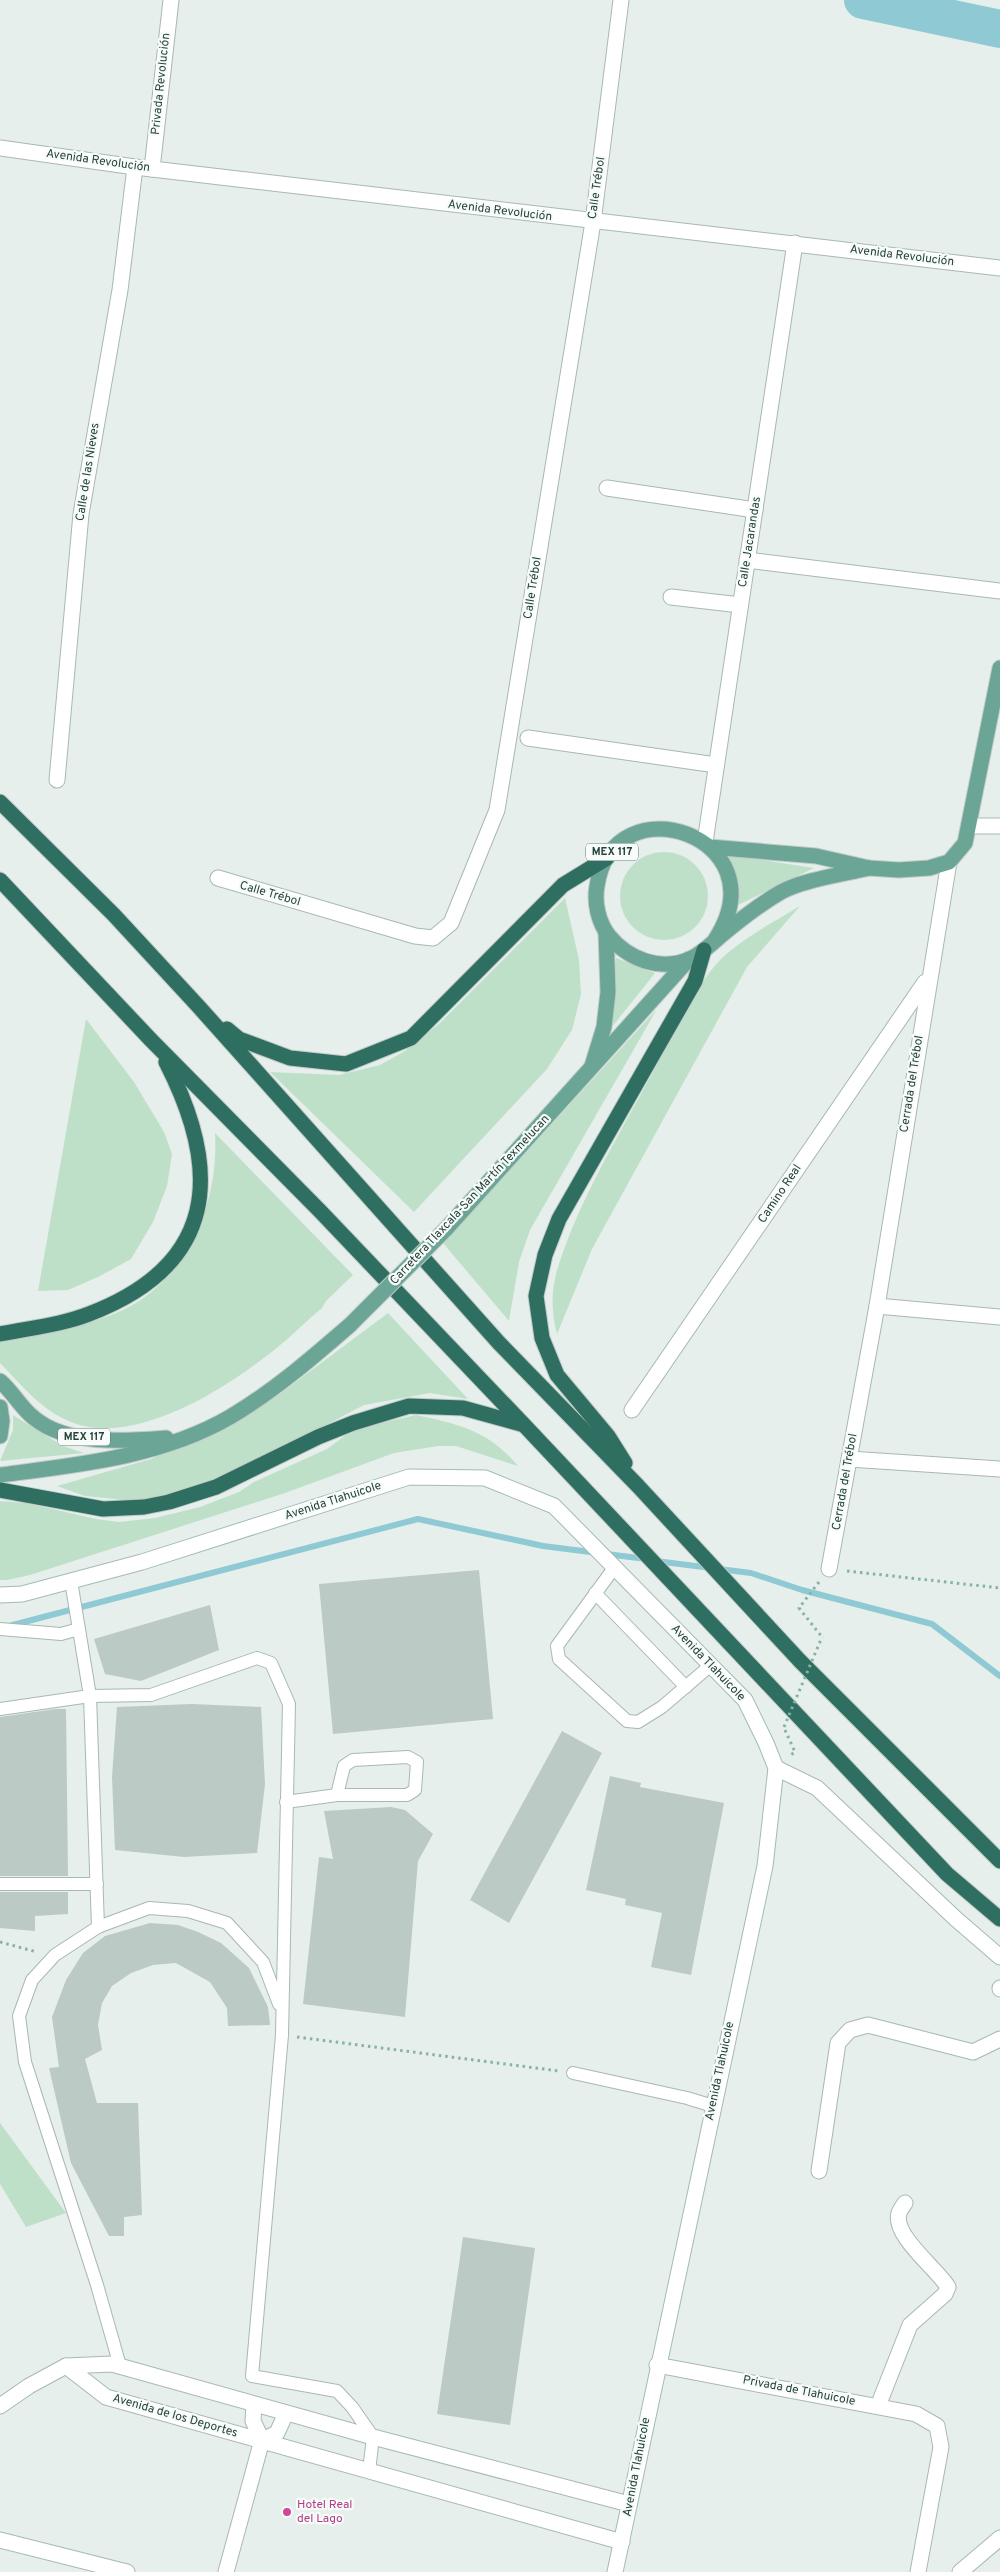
<svg xmlns="http://www.w3.org/2000/svg" width="1000" height="2572" viewBox="0 0 1000 2572" font-family="Overpass,sans-serif">
<style>
.green{fill:#bfe0c8}
.lines{fill:none;stroke-linecap:round;stroke-linejoin:round}
.stream{stroke:#8ec9d4;stroke-width:6}
.river{stroke:#8ec9d4;stroke-width:38}
.building{fill:#bbcac4}
.lane-casing{stroke:#a8b8b2;stroke-width:14}
.street-casing{stroke:#a8b8b2;stroke-width:17}
.secondary-casing{stroke:#a4bbb3;stroke-width:17}
.primary-casing{stroke:#c2cac8;stroke-width:17}
.highway-casing{stroke:#c2cac8;stroke-width:17}
.path{stroke:#86b3a5;stroke-width:3;stroke-dasharray:2.5 4;stroke-linecap:butt}
.lane{stroke:#fff;stroke-width:12}
.street{stroke:#fff;stroke-width:15}
.secondary{stroke:#fff;stroke-width:15}
.primary{stroke:#6aa596;stroke-width:15}
.highway{stroke:#2f6f62;stroke-width:15}
.primary-bridge-casing{stroke:#c2cac8;stroke-width:17;stroke-linecap:butt}
.path-bridge{stroke:#86b3a5;stroke-width:3;stroke-dasharray:2.5 4;stroke-linecap:butt}
.primary-bridge{stroke:#6aa596;stroke-width:15}
.hotel-dot{fill:#d1479c;stroke:#f7fbf9;stroke-width:2}
.labels{text-anchor:middle;dominant-baseline:central;stroke-width:4.5;stroke-linejoin:round;paint-order:stroke}
.shield{fill:#f7fbf9;stroke:#637a73;stroke-width:1}
.shield-label{font-size:11px;font-weight:bold;fill:#24423a}
.street-label{font-size:12px;fill:#24423a;stroke:#f7fbf9}
.hotel-label{font-size:12px;fill:#b23c85;stroke:#f7fbf9;text-anchor:start}
</style>
<rect width="100%" height="100%" fill="#e6efeb"/>
<!-- green -->
<g class="green">
<circle cx="664" cy="896" r="44"/>
<polygon points="723,854 814,868 734,907"/>
<polygon points="565,898 579,960 581,994 572,1030 547,1069 414,1212 270,1072 339,1075 380,1065 405,1051 439,1024"/>
<path d="M800 906 747 967 592 1249 557 1334C551 1312 551 1289 558 1267 580 1198 619 1135 653 1072 671 1039 696 984 721 959 744 937 774 922 800 906Z"/>
<polygon points="616,958 655,973 608,1032"/>
<polygon points="657,1009 530,1230 519,1262 509,1321 443,1243"/>
<polygon points="86,1019 134,1082 164,1132 172,1154 167,1186 153,1222 131,1259 98,1277 68,1290 38,1291"/>
<path d="M215 1133 353 1275 326 1301 322 1308C307 1320 294 1334 279 1346 233 1384 147 1440 84 1426 48 1418 24 1388 0 1363V1341C38 1333 91 1326 125 1309 189 1277 219 1201 215 1133Z"/>
<polygon points="388,1313 468,1399 430,1393 364,1405 284,1447 200,1485 155,1500 126,1500 85,1496 57,1486 151,1459 241,1419 277,1396"/>
<polygon points="13,1415 63,1446 84,1453 0,1461 13,1430"/>
<path d="M416 1415C459 1424 489 1431 518 1466L456 1446H438L394 1453 285 1493 30 1575 7 1580H0V1501L26 1503 96 1519 119 1522 155 1518 200 1507 239 1492 254 1482 327 1449 346 1435 364 1427Z"/>
<polygon points="0,2123 66,2213 26,2227 0,2184"/>
</g>
<g class="lines">
<!-- stream -->
<g class="stream">
<polyline points="656,1561 751,1573 802,1590 932,1624 1000,1676"/>
<polyline points="9,1626 418,1519 543,1546 646,1559"/>
</g>
<!-- river -->
<polyline class="river" points="863,0 1000,29"/>
</g>
<!-- building -->
<g class="building">
<polygon points="479,1570 493,1719 333,1734 319,1584"/>
<polygon points="210,1605 219,1650 141,1681 105,1674 94,1639"/>
<polygon points="192,1704 261,1707 265,1784 257,1853 184,1857 115,1850 112,1777 117,1707"/>
<polygon points="55,1709 66,1709 68,1876 0,1876 0,1717"/>
<polygon points="562,1731 602,1753 509,1923 470,1900"/>
<polygon points="610,1776 641,1783 640,1787 724,1803 691,1975 651,1967 662,1913 625,1905 626,1899 586,1890"/>
<polygon points="391,1807 405,1810 433,1834 418,1861 405,2017 303,2004 319,1857 333,1859 324,1811"/>
<polygon points="0,1892 68,1892 68,1914 35,1916 35,1931 0,1928"/>
<polygon points="150,1923 178,1925 198,1932 221,1943 249,1968 268,2007 270,2025 228,2026 227,2008 210,1982 176,1963 153,1965 131,1973 112,1986 102,2003 98,2025 102,2050 85,2059 97,2103 138,2103 142,2215 124,2217 124,2236 109,2236 71,2163 49,2068 59,2067 52,2017 66,1980 83,1953 105,1936"/>
<polygon points="463,2237 535,2248 510,2425 437,2414"/>
</g>
<g class="lines">
<defs>
<g id="lane">
<polyline points="614,1568 557,1646 559,1659 627,1721 638,1722 662,1707 711,1665"/>
<polyline points="71,1581 90,1696 98,1927"/>
<polyline points="595,1593 686,1687"/>
<polyline points="0,1629 61,1634 79,1629"/>
<polyline points="0,1709 90,1696 151,1695 257,1658 271,1663 289,1704 282,2035 252,2376 337,2391 352,2407 373,2437 369,2471"/>
<polygon points="408,1757 417,1762 415,1790 407,1795 337,1795 344,1766 353,1760"/>
<polyline points="286,1802 337,1795"/>
<polyline points="0,1884 97,1884"/>
<polyline points="573,2073 687,2098 713,2106"/>
<polyline points="120,2366 97,2285 25,2062 19,2016 32,1980 55,1955 98,1927 149,1908 188,1911 227,1923 263,1962 279,2004"/>
</g>
<g id="street">
<polyline points="0,148 135,167 1000,268"/>
<polyline points="152,169 171,0"/>
<polyline points="607,488 755,510"/>
<polyline points="747,560 1000,591"/>
<polyline points="671,597 740,605"/>
<polyline points="528,738 716,765"/>
<polyline points="57,780 81,514 120,290 135,167"/>
<polyline points="969,826 1000,826"/>
<polyline points="705,842 795,243"/>
<polyline points="218,878 415,936 433,938 451,923 497,810 593,222 621,0"/>
<polyline points="877,1306 1000,1317"/>
<polyline points="632,1410 925,982"/>
<polyline points="849,1459 1000,1469"/>
<polyline points="829,1569 877,1306 949,862"/>
<polyline points="776,1768 817,1788 956,1919 1000,1957"/>
<polyline points="1000,1988 1000,1989"/>
<polyline points="819,2171 838,2043 850,2030 868,2025 973,2052 1000,2039"/>
<polyline points="657,2365 916,2414 937,2426 941,2447 918,2572"/>
<polyline points="66,2366 106,2397 622,2542"/>
<polyline points="0,2406 29,2386 66,2366 112,2364 373,2437 629,2504"/>
<path d="M878 2406 910 2325 945 2294 948 2287C937 2269 892 2235 899 2213 900 2210 903 2206 905 2203"/>
<polyline points="262,2440 277,2433 286,2413"/>
<polyline points="0,2540 127,2572"/>
<polyline points="226,2572 262,2440 253,2421 254,2404"/>
<polyline points="960,2572 1000,2538"/>
</g>
<polyline id="secondary" points="0,1595 22,1594 142,1562 409,1477 485,1478 554,1506 745,1700 766,1743 776,1768 765,1866 615,2572"/>
<g id="primary">
<polyline points="710,847 816,856 869,868 899,870 929,868 949,862 965,843 1000,668"/>
<path d="M715 940C783 836 612 780 597 886 594 902 598 922 609 936 628 959 660 972 690 959 703 953 712 943 723 934 741 919 760 904 781 892 802 880 845 874 869 868"/>
<polyline points="592,1066 604,1027 608,992 606,933"/>
<polyline points="446,1229 689,959"/>
<path d="M0 1381C13 1392 21 1408 34 1418 68 1446 126 1441 166 1438"/>
<polyline points="0,1407 2,1421 0,1436"/>
<path d="M0 1475C78 1465 161 1457 230 1417 274 1391 312 1358 350 1325"/>
</g>
<g id="highway">
<polyline points="0,802 114,915 199,1007 499,1343 638,1486 800,1661 1000,1861"/>
<polyline points="0,880 151,1040 320,1211 525,1426 947,1874 1000,1919"/>
<polyline points="227,1029 239,1039 290,1058 346,1064 411,1038 563,885 607,858"/>
<path d="M0 1334C29 1328 61 1325 89 1314 217 1265 223 1173 166 1062"/>
<polyline points="625,1463 608,1436 557,1375 542,1338 536,1296 545,1255 559,1219 695,981 704,950"/>
<polyline points="0,1490 103,1509 144,1507 169,1502 216,1487 318,1437 353,1423 409,1406 463,1408 521,1424"/>
</g>
</defs>
<!-- lane casing -->
<use href="#lane" class="lane-casing"/>
<!-- street casing -->
<use href="#street" class="street-casing"/>
<!-- secondary casing -->
<use href="#secondary" class="secondary-casing"/>
<!-- primary casing -->
<use href="#primary" class="primary-casing"/>
<!-- highway casing -->
<use href="#highway" class="highway-casing"/>
<!-- path -->
<g class="path">
<polyline points="847,1571 1000,1588"/>
<polyline points="819,1582 799,1608 822,1637"/>
<polyline points="785,1730 795,1752 789,1756"/>
<polyline points="0,1942 37,1952"/>
<polyline points="297,2037 559,2071"/>
</g>
<!-- lane -->
<use href="#lane" class="lane"/>
<!-- street -->
<use href="#street" class="street"/>
<!-- secondary -->
<use href="#secondary" class="secondary"/>
<!-- primary -->
<use href="#primary" class="primary"/>
<!-- highway -->
<use href="#highway" class="highway"/>
<defs>
<polyline id="primary-bridge" points="350,1325 446,1229"/>
</defs>
<!-- primary-bridge casing -->
<use href="#primary-bridge" class="primary-bridge-casing"/>
<!-- path-bridge -->
<polyline class="path-bridge" points="784,1727 822,1637"/>
<!-- primary-bridge -->
<use href="#primary-bridge" class="primary-bridge"/>
</g>
<!-- markers -->
<circle class="hotel-dot" cx="287" cy="2512" r="5"/>
<g class="labels">
<!-- shield labels -->
<g class="shield">
<rect x="586" y="843.5" width="52" height="17" rx="4"/>
<rect x="58" y="1428.5" width="52" height="17" rx="4"/>
</g>
<g class="shield-label">
<text x="612" y="852">MEX 117</text>
<text x="84" y="1437">MEX 117</text>
</g>
<!-- street labels -->
<g class="street-label">
<text transform="translate(161 84) rotate(-84)">Privada Revolución</text>
<text transform="translate(98 161) rotate(8)">Avenida Revolución</text>
<text transform="translate(597 188) rotate(-82)">Calle Trébol</text>
<text transform="translate(500 211) rotate(7)">Avenida Revolución</text>
<text transform="translate(902 256) rotate(7)">Avenida Revolución</text>
<text transform="translate(88 472) rotate(-81)">Calle de las Nieves</text>
<text transform="translate(750 542) rotate(-81)">Calle Jacarandas</text>
<text transform="translate(533 588) rotate(-81)">Calle Trébol</text>
<text transform="translate(270 894) rotate(16)">Calle Trébol</text>
<text transform="translate(912 1084) rotate(-81)">Cerrada del Trébol</text>
<text transform="translate(780 1194) rotate(-56)">Camino Real</text>
<text transform="translate(470 1200) rotate(-47)">Carretera Tlaxcala-San Martín Texmelucan</text>
<text transform="translate(845 1482) rotate(-80)">Cerrada del Trébol</text>
<text transform="translate(333 1501) rotate(-18)">Avenida Tlahuicole</text>
<text transform="translate(708 1663) rotate(46)">Avenida Tlahuicole</text>
<text transform="translate(720 2071) rotate(-78)">Avenida Tlahuicole</text>
<text transform="translate(799 2391) rotate(11)">Privada de Tlahuicole</text>
<text transform="translate(175 2416) rotate(16)">Avenida de los Deportes</text>
<text transform="translate(637 2467) rotate(-79)">Avenida Tlahuicole</text>
</g>
<!-- hotel labels -->
<g class="hotel-label">
<text x="297" y="2505">Hotel Real<tspan x="297" dy="14">del Lago</tspan></text>
</g>
</g>
</svg>
